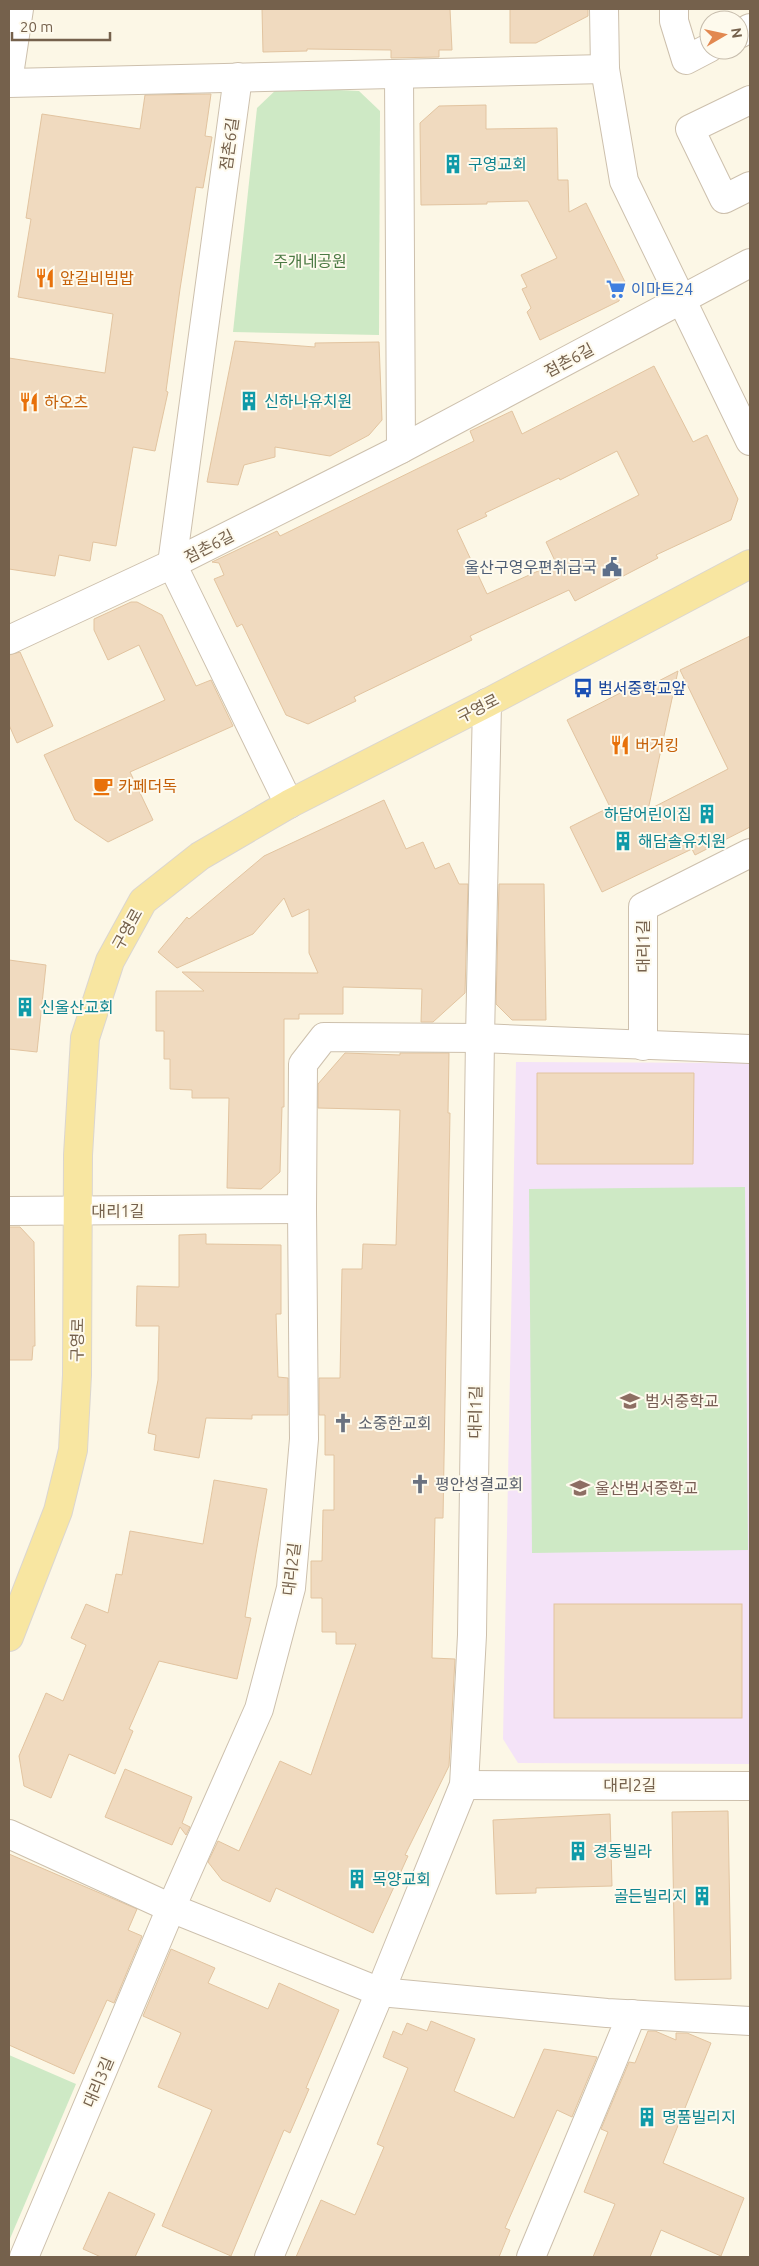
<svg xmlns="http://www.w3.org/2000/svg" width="759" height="2266" viewBox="0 0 759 2266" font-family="Ubuntu,'Noto Sans KR',sans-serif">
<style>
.education{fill:#f4e3f8}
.green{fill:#cee9c5}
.building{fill:#f0dabf;stroke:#e2c4a0;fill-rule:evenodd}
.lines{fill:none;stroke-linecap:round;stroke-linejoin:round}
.minor-casing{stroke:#cdc0ad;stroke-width:30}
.major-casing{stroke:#dbd6d0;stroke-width:30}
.minor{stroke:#fff;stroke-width:28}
.major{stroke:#f8e6a1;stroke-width:28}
.labels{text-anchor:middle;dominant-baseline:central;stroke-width:4;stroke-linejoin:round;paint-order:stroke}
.street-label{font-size:16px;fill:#75614c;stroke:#fefaed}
.culture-label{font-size:16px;fill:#0d838f;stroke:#fefaed;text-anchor:start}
.park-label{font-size:16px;fill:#4c7a44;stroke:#fefaed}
.food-label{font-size:16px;fill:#c56008;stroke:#fefaed;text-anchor:start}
.shop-label{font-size:16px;fill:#366cbe;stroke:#fefaed;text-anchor:start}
.service-label{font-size:16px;fill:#4e5e75;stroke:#fefaed;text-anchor:end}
.transit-label{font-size:16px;fill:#164399;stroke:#fefaed;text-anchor:start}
.education-label{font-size:16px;fill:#785e54;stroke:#fefaed;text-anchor:start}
.worship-label{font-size:16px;fill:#5b616d;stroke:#fefaed;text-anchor:start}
</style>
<rect width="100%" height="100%" fill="#fcf7e6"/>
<!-- education -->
<polygon class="education" points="516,1062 750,1063 750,1764 518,1763 503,1739"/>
<!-- green -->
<g class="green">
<polygon points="279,87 359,91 380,111 379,335 233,332 257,108"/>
<polygon points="745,1187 748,1550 532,1553 529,1189"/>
<polygon points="9,2055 76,2084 9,2241"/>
</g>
<!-- building -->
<g class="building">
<polygon points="262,9 450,9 452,50 439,50 439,57 391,58 391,50 307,49 307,51 263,52"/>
<polygon points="510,9 588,9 588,16 536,43 510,43"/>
<polygon points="211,94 205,136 212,137 203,188 196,187 180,289 166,391 168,392 155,451 133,447 116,546 93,542 90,561 59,555 55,576 9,569 9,358 105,373 113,314 18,297 31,219 26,218 42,114 140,129 145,95"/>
<polygon points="486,105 486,129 557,128 558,180 568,180 569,212 586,203 625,282 619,301 540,340 527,312 531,308 522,289 527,287 521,275 557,258 528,201 487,202 487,204 421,205 420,123 439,106"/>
<polygon points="235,341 315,347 315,343 379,342 382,420 369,435 330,456 275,447 275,457 244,465 238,485 207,482"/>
<path d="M654 366 693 442 707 435 738 499 731 520 656 555 658 558 575 601 569 590 470 636 472 640 354 697 356 701 308 724 286 715 242 624 237 627 214 579 224 575 219 563 212 562 277 531 280 536 474 441 470 431 512 411 522 434ZM617 451 639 495 546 542 556 563 487 594 457 530 487 516 485 513 559 478 560 480Z"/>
<polygon points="131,602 137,602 162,615 196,686 211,680 233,726 130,772 153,820 108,842 75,820 44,755 165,700 139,645 108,660 94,630 94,619"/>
<polygon points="750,636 750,827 695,855 692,849 602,892 570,827 610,807 567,720 638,684 641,690 678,671 648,810 728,769 680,670"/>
<polygon points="20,652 53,726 17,743 9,725 9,655"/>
<polygon points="384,800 406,849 423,842 435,869 449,863 459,884 468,884 465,993 433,1022 421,1022 422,989 343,987 343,1014 299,1014 299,1019 284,1019 284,1107 282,1107 280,1172 261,1189 227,1188 229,1098 192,1098 192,1090 170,1089 170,1059 164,1059 164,1031 156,1031 156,991 204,991 182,972 318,973 309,953 309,909 292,917 284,898 253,934 177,968 158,952 187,917 189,919 264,856"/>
<polygon points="499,884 544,884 546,1020 512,1020 496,1004"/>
<polygon points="9,960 46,965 37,1052 9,1049"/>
<polygon points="345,1053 400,1055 400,1053 449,1053 448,1113 450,1113 443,1518 435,1518 432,1658 455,1659 449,1766 405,1855 408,1856 373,1933 276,1888 270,1902 222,1880 208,1862 218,1841 239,1851 280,1761 311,1775 356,1644 336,1644 336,1632 322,1632 322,1598 311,1598 311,1561 322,1561 323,1510 334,1510 334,1455 325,1455 325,1415 319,1415 319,1378 340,1378 342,1269 362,1269 363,1244 396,1245 400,1110 318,1108 318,1084"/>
<polygon points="537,1073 694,1073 693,1164 537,1164"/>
<polygon points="9,1227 20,1227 34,1242 35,1346 33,1346 32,1360 9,1360"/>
<polygon points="206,1234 206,1244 281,1245 281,1314 276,1314 278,1377 288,1378 288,1415 252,1415 252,1419 206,1418 199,1458 154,1450 156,1435 148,1433 158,1380 159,1326 136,1326 137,1286 179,1287 179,1235"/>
<polygon points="214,1480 267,1489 245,1617 251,1618 237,1679 159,1661 129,1729 133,1731 115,1774 69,1754 51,1798 24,1786 19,1756 46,1693 63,1701 86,1645 71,1638 86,1604 108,1613 116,1574 122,1575 130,1531 203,1544"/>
<rect x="554" y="1604" width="188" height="114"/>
<polygon points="125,1769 192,1797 182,1823 190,1827 186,1835 180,1827 172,1845 105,1817"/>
<polygon points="728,1811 731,1979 675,1980 672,1812"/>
<polygon points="610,1814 612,1886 536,1888 536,1893 496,1894 493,1820"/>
<polygon points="9,1854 137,1909 128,1930 142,1936 114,2003 107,2000 74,2074 9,2045"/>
<polygon points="171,1949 215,1968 208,1983 268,2009 279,1983 339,2010 306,2088 309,2089 290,2133 284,2130 231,2256 162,2226 212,2110 158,2087 181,2033 143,2016"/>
<polygon points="431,2021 475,2039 454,2091 514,2118 544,2049 597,2057 572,2117 557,2110 505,2228 510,2230 499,2257 296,2257 321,2200 355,2215 384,2147 377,2144 408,2068 383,2057 393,2031 402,2035 407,2023 427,2031"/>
<polygon points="648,2031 655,2031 676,2040 676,2033 687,2033 711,2043 663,2163 744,2198 721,2256 661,2230 650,2257 593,2257 615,2204 584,2192 608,2132 601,2129 629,2062 635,2063"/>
<polygon points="109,2192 155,2214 135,2257 101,2257 83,2249"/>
</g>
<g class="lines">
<defs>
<g id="minor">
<polyline points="604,9 605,69 624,181 750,441"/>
<polyline points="674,9 674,21 686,60 709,48"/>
<polyline points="739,34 750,28"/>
<polyline points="399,74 401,449"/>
<polyline points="9,75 19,9"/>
<polyline points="9,83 605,69"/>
<polyline points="750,100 690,129 724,199 750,186"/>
<polyline points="172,564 238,77"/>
<polyline points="172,564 289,804"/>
<polyline points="9,640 172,564 401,449 750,263"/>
<polyline points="643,1046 643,907 750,853"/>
<polyline points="9,1211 302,1209 303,1064 324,1037 480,1038 750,1049"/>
<polyline points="464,1785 750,1786"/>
<polyline points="9,1834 171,1908 380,1992 607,2013 750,2021"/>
<polyline points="24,2257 171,1908 259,1709 291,1588 304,1439 302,1209"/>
<polyline points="269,2257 380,1992 464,1785 472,1635 480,1038 487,703"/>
<polyline points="531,2257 632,2014"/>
</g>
<polyline id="major" points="9,1637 58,1511 73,1450 77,1375 78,1155 85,1038 110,961 143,901 200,856 289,804 487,703 750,564"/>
</defs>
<!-- minor casing -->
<use href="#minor" class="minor-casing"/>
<!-- major casing -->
<use href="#major" class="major-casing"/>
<!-- minor -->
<use href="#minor" class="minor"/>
<!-- major -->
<use href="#major" class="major"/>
</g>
<!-- icons -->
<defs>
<symbol id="building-bare" viewBox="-9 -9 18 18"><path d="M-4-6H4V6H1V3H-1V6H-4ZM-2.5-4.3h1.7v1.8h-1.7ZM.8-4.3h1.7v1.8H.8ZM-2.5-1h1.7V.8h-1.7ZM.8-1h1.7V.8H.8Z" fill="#0f9aa8" stroke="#fefaed" stroke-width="2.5" paint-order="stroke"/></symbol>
<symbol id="restaurant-bare" viewBox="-9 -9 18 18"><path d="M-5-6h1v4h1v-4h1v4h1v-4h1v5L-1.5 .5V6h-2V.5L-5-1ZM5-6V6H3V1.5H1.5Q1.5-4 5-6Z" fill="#e8710a" stroke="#fefaed" stroke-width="2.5" paint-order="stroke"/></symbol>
<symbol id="supermarket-bare" viewBox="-9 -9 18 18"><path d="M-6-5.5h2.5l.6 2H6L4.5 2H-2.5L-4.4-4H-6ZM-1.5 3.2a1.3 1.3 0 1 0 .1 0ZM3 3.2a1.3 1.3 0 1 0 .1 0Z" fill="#3f7fe0" stroke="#fefaed" stroke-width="2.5" paint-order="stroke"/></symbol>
<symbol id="civic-bare" viewBox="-9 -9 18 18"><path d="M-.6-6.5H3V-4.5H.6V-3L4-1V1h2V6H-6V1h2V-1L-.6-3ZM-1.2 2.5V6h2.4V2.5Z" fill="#5c6f8a" stroke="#fefaed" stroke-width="2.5" paint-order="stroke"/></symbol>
<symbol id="bus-bare" viewBox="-9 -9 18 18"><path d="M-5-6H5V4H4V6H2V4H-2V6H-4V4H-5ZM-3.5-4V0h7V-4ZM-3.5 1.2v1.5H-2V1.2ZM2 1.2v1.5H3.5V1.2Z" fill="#1a4fb4" stroke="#fefaed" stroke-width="2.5" paint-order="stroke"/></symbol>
<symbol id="cafe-bare" viewBox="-9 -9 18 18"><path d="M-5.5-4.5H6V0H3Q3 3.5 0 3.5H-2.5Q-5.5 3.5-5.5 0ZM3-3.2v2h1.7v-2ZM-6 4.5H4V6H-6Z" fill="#e8710a" stroke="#fefaed" stroke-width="2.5" paint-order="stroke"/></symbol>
<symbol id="school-bare" viewBox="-9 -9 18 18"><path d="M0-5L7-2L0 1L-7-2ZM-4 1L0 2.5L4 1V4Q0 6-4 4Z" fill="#8d6e63" stroke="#fefaed" stroke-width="2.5" paint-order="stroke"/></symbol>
<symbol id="church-bare" viewBox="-9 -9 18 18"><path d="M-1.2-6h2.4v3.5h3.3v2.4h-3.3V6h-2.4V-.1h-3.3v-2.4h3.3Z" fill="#6b7280" stroke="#fefaed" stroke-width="2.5" paint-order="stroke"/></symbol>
</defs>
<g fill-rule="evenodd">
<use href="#building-bare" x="439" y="150" width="28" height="28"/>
<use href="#restaurant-bare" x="31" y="264" width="28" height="28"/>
<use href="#supermarket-bare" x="602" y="275" width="28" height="28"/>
<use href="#building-bare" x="235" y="387" width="28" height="28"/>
<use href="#restaurant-bare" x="15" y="388" width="28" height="28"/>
<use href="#civic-bare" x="598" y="553" width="28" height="28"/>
<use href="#bus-bare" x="569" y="674" width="28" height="28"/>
<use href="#restaurant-bare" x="606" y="731" width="28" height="28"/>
<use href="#cafe-bare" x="89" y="772" width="28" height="28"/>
<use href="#building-bare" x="693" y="800" width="28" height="28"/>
<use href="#building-bare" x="609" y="827" width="28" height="28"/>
<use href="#building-bare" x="11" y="993" width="28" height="28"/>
<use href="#school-bare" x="616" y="1387" width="28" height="28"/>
<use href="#church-bare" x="329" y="1409" width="28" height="28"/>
<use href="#church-bare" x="406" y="1470" width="28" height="28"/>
<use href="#school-bare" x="566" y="1474" width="28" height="28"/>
<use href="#building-bare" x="564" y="1837" width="28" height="28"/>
<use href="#building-bare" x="343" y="1865" width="28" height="28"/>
<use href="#building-bare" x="688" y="1882" width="28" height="28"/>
<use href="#building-bare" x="633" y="2103" width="28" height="28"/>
</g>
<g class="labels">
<!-- street labels -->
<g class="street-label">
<text transform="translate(229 144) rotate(-82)">점촌6길</text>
<text transform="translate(569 360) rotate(-28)">점촌6길</text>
<text transform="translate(209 546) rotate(-27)">점촌6길</text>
<text transform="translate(478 708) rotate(-27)">구영로</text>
<text transform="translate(127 929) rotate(-61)">구영로</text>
<text transform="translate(643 946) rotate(-90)">대리1길</text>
<text x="118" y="1211">대리1길</text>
<text transform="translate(77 1340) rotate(-89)">구영로</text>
<text transform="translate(475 1412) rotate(-89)">대리1길</text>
<text transform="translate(291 1569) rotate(-83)">대리2길</text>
<text x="630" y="1785">대리2길</text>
<text transform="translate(98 2082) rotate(-67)">대리3길</text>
</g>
<!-- culture labels -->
<g class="culture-label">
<text x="468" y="164">구영교회</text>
<text x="264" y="401">신하나유치원</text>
<text x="692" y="814" text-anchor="end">하담어린이집</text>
<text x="638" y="841">해담솔유치원</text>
<text x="40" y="1007">신울산교회</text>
<text x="593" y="1851">경동빌라</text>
<text x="372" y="1879">목양교회</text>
<text x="687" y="1896" text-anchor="end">골든빌리지</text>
<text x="662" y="2117">명품빌리지</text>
</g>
<!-- park labels -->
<g class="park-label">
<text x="310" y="261">주개네공원</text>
</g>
<!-- food labels -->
<g class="food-label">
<text x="60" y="278">앞길비빔밥</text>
<text x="44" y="402">하오츠</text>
<text x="635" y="745">버거킹</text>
<text x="118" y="786">카페더독</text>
</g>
<!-- shop labels -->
<g class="shop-label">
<text x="631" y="289">이마트24</text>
</g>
<!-- service labels -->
<g class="service-label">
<text x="597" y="567">울산구영우편취급국</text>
</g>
<!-- transit labels -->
<g class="transit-label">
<text x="598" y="688">범서중학교앞</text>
</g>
<!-- education labels -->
<g class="education-label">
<text x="645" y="1401">범서중학교</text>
<text x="595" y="1488">울산범서중학교</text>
</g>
<!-- worship labels -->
<g class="worship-label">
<text x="358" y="1423">소중한교회</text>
<text x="435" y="1484">평안성결교회</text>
</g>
</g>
<!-- border -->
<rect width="759" height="2266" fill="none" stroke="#75614c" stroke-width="20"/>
<!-- north arrow -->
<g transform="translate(724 35) rotate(81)"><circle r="24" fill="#fefaed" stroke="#c7bdad"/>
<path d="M0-4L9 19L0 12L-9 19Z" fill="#e28850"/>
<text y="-8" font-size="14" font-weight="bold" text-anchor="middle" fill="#75614c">N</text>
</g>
<!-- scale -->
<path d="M12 32v8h98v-8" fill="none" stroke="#75614c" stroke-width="2.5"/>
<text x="20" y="32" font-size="15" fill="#75614c" stroke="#fefaed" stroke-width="4" paint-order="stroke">20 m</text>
</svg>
